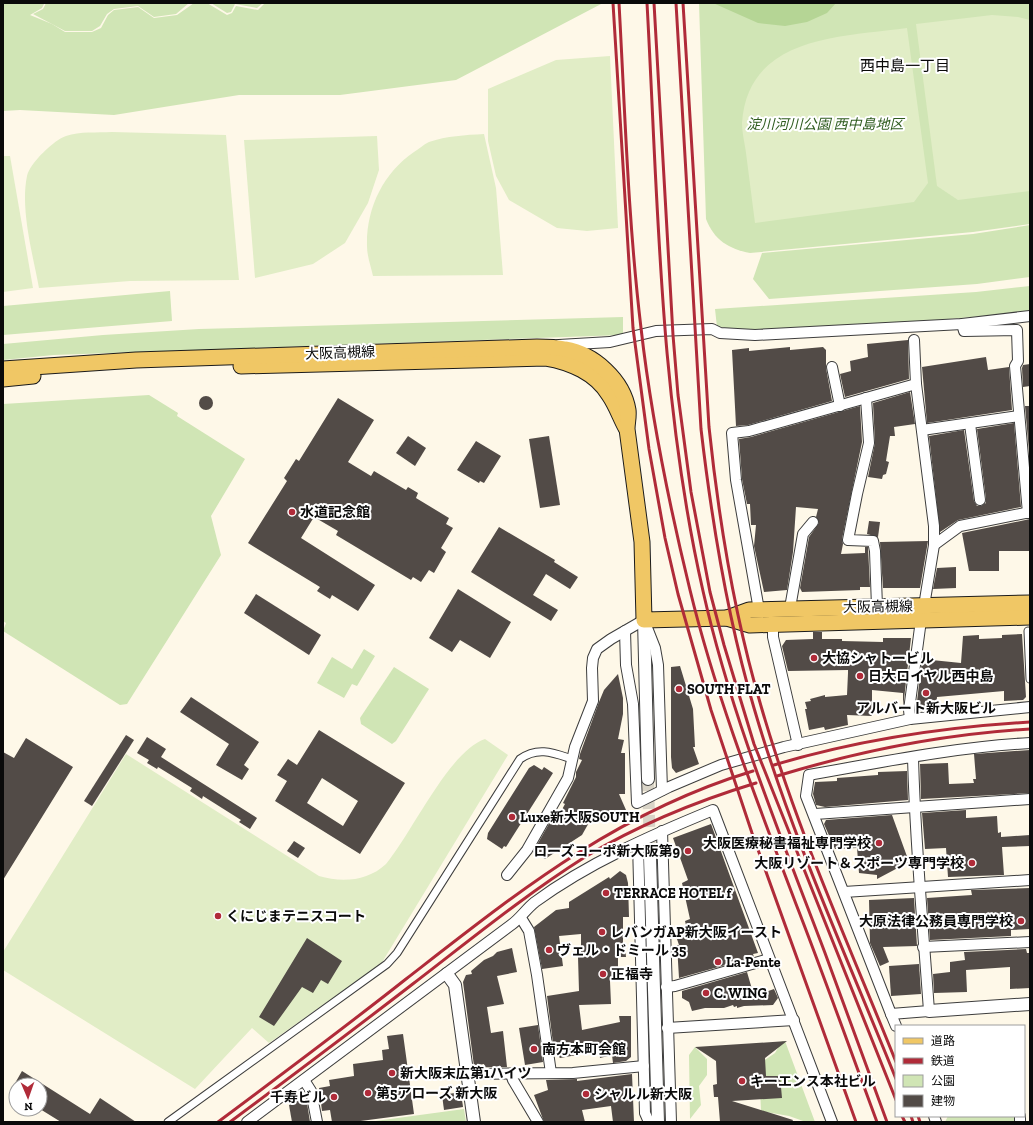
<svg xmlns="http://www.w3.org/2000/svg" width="1033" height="1125" viewBox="0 0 1033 1125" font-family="'Zilla Slab','Noto Sans JP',serif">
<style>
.green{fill:#d0e5b5}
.forest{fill:#b5d595}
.pitch{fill:#e1edc6}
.building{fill:#524b47;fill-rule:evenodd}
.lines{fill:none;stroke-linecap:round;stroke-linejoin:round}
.tertiary-tunnel{stroke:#d9d4c7;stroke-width:12;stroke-dasharray:12 6;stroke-linecap:butt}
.pedestrian-casing{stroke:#3d3d3d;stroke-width:9}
.minor-casing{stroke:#3d3d3d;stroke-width:12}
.tertiary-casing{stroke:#3d3d3d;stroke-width:14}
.primary-casing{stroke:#1b1b1b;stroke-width:17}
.pedestrian{stroke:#fff;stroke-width:7}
.minor{stroke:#fff;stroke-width:10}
.tertiary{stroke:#fff;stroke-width:12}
.primary{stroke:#f0c765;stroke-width:15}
.rail{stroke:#b02b39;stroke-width:3}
.poi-dot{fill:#b02b39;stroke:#fff;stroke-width:1.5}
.labels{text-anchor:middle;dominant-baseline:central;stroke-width:4;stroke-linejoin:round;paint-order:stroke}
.park-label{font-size:14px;font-style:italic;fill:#2f5c1f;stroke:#fff}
.street-label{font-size:14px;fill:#0a0a0a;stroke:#fff}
.poi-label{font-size:14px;font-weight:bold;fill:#0a0a0a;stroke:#fff;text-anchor:start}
.neighbourhood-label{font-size:15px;fill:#0a0a0a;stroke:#fff}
</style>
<rect width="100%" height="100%" fill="#fef8e8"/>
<!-- green -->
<g class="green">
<polygon points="3,3 44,4 42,8 30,15 52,24 65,32 92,32 101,28 108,15 114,10 138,7 154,18 177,15 194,3 207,3 227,15 232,13 236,6 258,10 265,3 603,3 456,80 340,95 239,95 114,115 20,110 3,111"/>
<polygon points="46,3 189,3 176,14 154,17 138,6 114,9 107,14 100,26 92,31 65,31 33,14 43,9"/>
<polygon points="211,3 263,3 257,8 235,4 231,12 227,13"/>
<path d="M699 3H1030V224L973 232 750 253C729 249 714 240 706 219Z"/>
<polygon points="1030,225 1030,277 977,284 769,299 753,279 762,253 973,234"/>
<polygon points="1030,286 1030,312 903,323 750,330 717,327 715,309 976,292"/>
<polygon points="170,291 172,321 3,335 3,306"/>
<polygon points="623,317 623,335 54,355 3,360 3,344 103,335 199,329"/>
<polygon points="149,395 178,413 177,416 245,459 211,516 221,555 127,704 120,705 3,631 6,623 3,621 3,404"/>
<polygon points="364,649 375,656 357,686 352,684 344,698 317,683 332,657 352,669"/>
<polygon points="394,667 429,689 396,741 392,744 361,724 360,718"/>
<polygon points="782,1041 785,1041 815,1122 806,1122 789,1116 761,1111 759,1064 775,1053"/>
<polygon points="695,1047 707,1059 707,1075 699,1086 701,1105 690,1119 689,1055"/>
<polygon points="464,1109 466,1122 368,1122"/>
<polygon points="948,1116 1016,1116 1017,1122 945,1122"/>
</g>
<!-- forest -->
<polygon class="forest" points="713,3 836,3 827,13 807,22 785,26 758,23"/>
<!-- pitch -->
<g class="pitch">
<polygon points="992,15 1018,17 1030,20 1030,191 958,200 937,186 916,24"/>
<path d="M907 28 928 183 914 202 755 223C752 200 749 176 746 153 745 144 742 133 742 123 748 35 842 37 907 28Z"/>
<polygon points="610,56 618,228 587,231 557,228 509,200 496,176 488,141 488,89 556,60"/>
<path d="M112 132 226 135 239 280 130 281 39 288C33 255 20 210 27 176 30 163 54 140 66 136 80 131 97 133 112 132Z"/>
<path d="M484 134 496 188 503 275 373 276C371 267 367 256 367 246 366 209 383 173 414 152 419 149 424 144 429 142 447 136 465 135 484 134Z"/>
<polygon points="377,136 379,170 368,203 345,243 313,264 255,278 244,140"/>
<polygon points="3,156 10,156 33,288 3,292"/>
<path d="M485 739 508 755 381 964 269 1043 252 1028 195 1089 3 970V952L126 754 319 876C342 883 368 881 386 864 412 833 449 751 485 739Z"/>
</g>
<!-- building -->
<g class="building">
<polygon points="908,340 909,379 845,397 840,374 851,371 850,361 868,357 867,344"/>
<polygon points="790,347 790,350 823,347 826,350 826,368 832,401 748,425 736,426 732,350 749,348 749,351"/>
<polygon points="986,357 988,370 1009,367 1012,410 927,423 922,367"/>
<polygon points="1030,364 1030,386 1023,387 1022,368 1023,365"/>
<polygon points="910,392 915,424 894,427 895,436 890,436 886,461 889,462 886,474 883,475 882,479 868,477 875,443 873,403"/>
<circle cx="206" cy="403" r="7"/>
<polygon points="338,398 374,420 348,462 371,476 374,471 406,490 408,487 418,493 416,498 449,518 446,524 453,528 441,548 446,552 434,573 429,570 421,582 413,577 411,580 336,535 338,531 314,517 301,538 375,585 358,611 332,595 330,599 317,591 320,587 248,543 287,481 284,478 296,459 299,461"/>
<polygon points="860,406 862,442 842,539 843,544 841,554 865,553 865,547 868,547 870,587 860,587 860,590 802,592 800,588 809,537 819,523 816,517 818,509 796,507 793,552 787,590 764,592 754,546 756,525 751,525 750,504 747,504 742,479 739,439 751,437"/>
<polygon points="1025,406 1030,406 1030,462"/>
<polygon points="1014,423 1021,507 958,520 940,532 929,436 964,430 974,501 977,506 981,506 986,503 986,499 977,429"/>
<polygon points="408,436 426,448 415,466 396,453"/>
<polygon points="549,436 560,505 540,508 529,439"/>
<polygon points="476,441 501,456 484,483 480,481 479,483 457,470"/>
<polygon points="1030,519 1030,551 999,551 999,571 969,571 962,533"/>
<polygon points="869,521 880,522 878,537 867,534"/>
<polygon points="499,527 555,560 554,562 578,577 570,589 546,574 533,595 558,610 551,621 471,572"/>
<polygon points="928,541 920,588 883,588 880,542"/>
<polygon points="956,567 956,588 933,589 937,568"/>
<polygon points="458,589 511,622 490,658 460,640 452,652 429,638"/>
<polygon points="256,594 321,635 309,655 244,613"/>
<polygon points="813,632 822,632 822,639 842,639 842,641 883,642 883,638 911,638 903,708 903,693 872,690 872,716 847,715 848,725 825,730 824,727 809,730 805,709 807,709 805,702 811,701 810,699 825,695 825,697 847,695 848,673 848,670 788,671 782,646 786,640 813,639"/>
<polygon points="1022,634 1026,697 1023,700 1004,701 1004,691 937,697 936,709 924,709 923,711 916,710 922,659 961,663 963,636 979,635 979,639 1002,638 1002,635"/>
<polygon points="680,666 693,709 695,747 693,747 699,764 676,773 672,768 671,757 671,667"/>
<polygon points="618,674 623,698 623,714 618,739 624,740 621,753 625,753 625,794 619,794 626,810 598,823 591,819 582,835 545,859 533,852 550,822 554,824 565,804 563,803 576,777 576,772 582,760 579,759 580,754 599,702 604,690"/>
<polygon points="191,697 259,742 244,765 249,769 242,780 216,765 229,744 180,712"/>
<path d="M319 730 405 783 360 854 275 801 287 781 277 775 288 759 297 765ZM322 778 358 801 343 826 307 803Z"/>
<polygon points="126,735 134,740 92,806 84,801"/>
<polygon points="147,737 166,749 161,757 257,818 250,829 239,822 241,820 203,796 202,799 190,791 192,788 158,767 157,769 147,763 149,760 137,753"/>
<polygon points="26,738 73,767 3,880 3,752 14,758"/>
<polygon points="1030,750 1030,793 921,799 920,764 948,763 949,784 974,783 973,779 976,779 974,754"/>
<polygon points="534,765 542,770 544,767 553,773 506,847 504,846 502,849 487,839 488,833 529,768"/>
<polygon points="907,771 908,800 825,807 816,805 813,794 815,782 837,781 837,778 878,775 878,772"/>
<polygon points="966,810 966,818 997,816 998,833 1001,832 1001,837 1030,835 1030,846 1002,847 1004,875 948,877 946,848 925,849 922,813"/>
<polygon points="892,815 909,862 877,879 877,875 859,873 857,848 835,849 824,824 826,820"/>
<polygon points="711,824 758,953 753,954 754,957 679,978 677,945 679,945 676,936 688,933 685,921 690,919 682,883 688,880 673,838"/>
<polygon points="294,841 305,848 298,858 287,851"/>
<polygon points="620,871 626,875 628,883 629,917 623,917 623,946 625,946 626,957 618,957 618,981 610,981 611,1004 579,1005 582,1030 620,1022 619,1016 631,1016 631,1057 626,1061 613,1063 612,1055 600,1058 599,1051 560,1058 554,1051 547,996 579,991 578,957 581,957 581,934 559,936 563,966 542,969 534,927 556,910 569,908 569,902 609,877 610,879"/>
<polygon points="1030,888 1030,929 1011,930 1011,936 930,940 927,898 972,895 971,890"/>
<polygon points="914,898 917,946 883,947 889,962 880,966 870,943 869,900"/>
<polygon points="307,938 342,961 328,984 321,980 313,993 302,987 274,1026 259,1017"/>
<polygon points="512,948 517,972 497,976 504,1004 487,1007 491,1033 503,1031 507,1067 485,1067 484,1064 474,1066 463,982 466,975 472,974 471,971 484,960 493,956 497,952"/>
<polygon points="1026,949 1027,953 1030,953 1030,988 1010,989 1010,967 966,970 967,992 934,993 933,974 950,972 950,962 965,960 964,952"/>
<polygon points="919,964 921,994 891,996 889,966"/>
<polygon points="747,972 754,996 774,989 778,998 773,1005 744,1006 737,1008 737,1006 734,1007 733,1005 724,1008 705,1008 692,1011 689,1002 682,998 682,991"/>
<polygon points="538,1025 543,1062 525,1065 519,1028"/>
<polygon points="403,1034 414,1114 353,1122 332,1122 330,1110 322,1111 319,1088 330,1086 329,1080 354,1076 353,1064 383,1060 382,1050 389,1049 387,1036"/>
<polygon points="787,1041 765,1058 766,1076 780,1076 782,1098 732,1101 793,1120 792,1122 720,1122 718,1097 714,1097 713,1085 717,1084 716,1061 695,1047"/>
<polygon points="22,1071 90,1114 100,1098 136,1122 61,1122 40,1109 40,1085 14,1085"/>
<polygon points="632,1074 634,1122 613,1122 611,1106 582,1110 585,1122 544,1122 534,1095 548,1090 546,1080 577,1079 577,1081"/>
<polygon points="461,1092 463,1107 444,1110 442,1095"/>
<polygon points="298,1099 307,1103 310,1122 292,1122 289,1105"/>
</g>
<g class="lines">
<!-- tertiary-tunnel -->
<polyline class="tertiary-tunnel" points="648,779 650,857"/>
<defs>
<g id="pedestrian">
<polyline points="1028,631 1030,679"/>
<path d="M168 1122 387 964 397 953 520 759C538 746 554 753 572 759"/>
</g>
<g id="minor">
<polyline points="962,324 964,331 1017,330 1018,361 1015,366 1028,513"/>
<polyline points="914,340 916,384 934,526 934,545 924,606"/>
<polyline points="559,345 610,342 656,331 712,329 720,333 755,335 962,324 1030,316"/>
<polyline points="832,367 840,406"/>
<polyline points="866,398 869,443 857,494 848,540 873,541 875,551 877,607"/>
<polyline points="970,424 980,500"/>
<polyline points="922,430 1019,416"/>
<polyline points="934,545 960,526 1030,512"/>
<polyline points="790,608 803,534 813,522"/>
<polyline points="759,610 736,480 732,433 749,431 916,384"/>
<polyline points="773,624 773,637 798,745"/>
<polyline points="625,631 626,665 633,704 637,803 669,787 721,765 784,747 910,719 1030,707"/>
<polyline points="910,719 909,710 921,620"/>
<path d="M913 757C915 842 923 926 929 1011L891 1014 806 796 809 775C882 762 956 747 1030 743"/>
<polyline points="815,814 1030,799"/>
<polyline points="662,831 671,1122"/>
<polyline points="638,843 645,1113 649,1122"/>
<polyline points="507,875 527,850 568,778 575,747 593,701 592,668 593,658 597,649 611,639 644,620 655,648 658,665 662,790"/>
<polyline points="844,892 1030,880"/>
<polyline points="521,918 529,931 537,975 551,1073"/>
<polyline points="923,947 1030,942"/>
<polyline points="666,987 675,986 769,959"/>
<polyline points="891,1014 896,1026"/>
<polyline points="667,1028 794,1020"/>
<polyline points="467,1074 573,1073 644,1066"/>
<polyline points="511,1074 513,1080 538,1122"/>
<polyline points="304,1080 311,1091 317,1122"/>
<polyline points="934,1116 936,1122"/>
<polyline points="1020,1116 1020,1122"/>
<path d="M247 1122 511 925C520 919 526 909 535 902 588 863 652 835 713 810L832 1122"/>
</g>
<g id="tertiary">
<polyline points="644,620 648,779"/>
<polyline points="650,857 658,1122"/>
<polyline points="447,974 455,985 474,1122"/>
<polyline points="929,1011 1030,1004"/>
</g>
<g id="primary">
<path d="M241 366 546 358C570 362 596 373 609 395 616 405 620 417 626 428"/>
<path d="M3 369 136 360 537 347C546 347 555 347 565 349 594 354 623 380 628 410 629 416 627 423 627 429L642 542 644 620 727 618 750 625 1030 617"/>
<polyline points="3,379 33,376"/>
<polyline points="727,618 749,610 1030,603"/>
</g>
</defs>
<!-- pedestrian casing -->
<use href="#pedestrian" class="pedestrian-casing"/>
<!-- minor casing -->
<use href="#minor" class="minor-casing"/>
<!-- tertiary casing -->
<use href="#tertiary" class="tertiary-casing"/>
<!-- primary casing -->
<use href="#primary" class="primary-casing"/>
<!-- pedestrian -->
<use href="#pedestrian" class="pedestrian"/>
<!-- minor -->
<use href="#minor" class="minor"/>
<!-- tertiary -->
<use href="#tertiary" class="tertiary"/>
<!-- primary -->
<use href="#primary" class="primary"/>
<!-- rail -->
<g class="rail">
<polyline points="613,3 633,328 649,449 665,538 678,594 711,710 752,833 856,1122"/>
<path d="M619 3C625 111 628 220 641 328 651 416 669 504 690 590 716 697 757 801 796 904 824 976 850 1049 877 1122"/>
<path d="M647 3C658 199 659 398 703 591 731 716 780 834 825 953 846 1009 866 1066 887 1122"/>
<polyline points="654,3 673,335 678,395 691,492 710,592 724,645 754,744 896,1100"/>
<path d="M676 3 701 429C712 523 727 617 754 708 791 835 847 957 896 1079"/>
<path d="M683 3 709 427C719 522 734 615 761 706 796 828 849 945 896 1062"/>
<path d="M774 765C857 740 944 727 1030 722"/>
<path d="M777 776C859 751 945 734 1030 729"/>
<polyline points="902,1116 905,1122"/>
<polyline points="911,1116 913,1122"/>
<polyline points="918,1116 920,1122"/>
<path d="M218 1122C281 1075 344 1028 406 979 518 892 615 813 753 771"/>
<path d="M230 1122C292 1076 353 1030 414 983 470 940 525 895 585 857 638 825 697 801 756 783"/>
</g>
</g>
<!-- markers -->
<g class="poi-dot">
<circle cx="292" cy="512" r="4"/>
<circle cx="814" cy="658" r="4"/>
<circle cx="860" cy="676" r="4"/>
<circle cx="679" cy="689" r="4"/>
<circle cx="926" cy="693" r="4"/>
<circle cx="512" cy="817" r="4"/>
<circle cx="879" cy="843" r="4"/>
<circle cx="688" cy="851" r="4"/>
<circle cx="972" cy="863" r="4"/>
<circle cx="606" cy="893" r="4"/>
<circle cx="218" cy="916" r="4"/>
<circle cx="1021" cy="921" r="4"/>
<circle cx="602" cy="932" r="4"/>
<circle cx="549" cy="950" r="4"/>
<circle cx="718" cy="962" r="4"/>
<circle cx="603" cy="974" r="4"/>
<circle cx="706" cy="993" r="4"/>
<circle cx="534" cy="1049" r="4"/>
<circle cx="392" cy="1073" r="4"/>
<circle cx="742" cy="1081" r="4"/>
<circle cx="368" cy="1093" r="4"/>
<circle cx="586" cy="1094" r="4"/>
<circle cx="334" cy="1097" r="4"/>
</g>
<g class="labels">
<!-- park labels -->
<g class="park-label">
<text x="825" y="124">淀川河川公園 西中島地区</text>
</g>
<!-- street labels -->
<g class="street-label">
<text transform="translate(340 353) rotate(-2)">大阪高槻線</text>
<text transform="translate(878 607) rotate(-1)">大阪高槻線</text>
</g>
<!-- poi labels -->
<g class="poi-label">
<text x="300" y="512">水道記念館</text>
<text x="822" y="658">大協シャトービル</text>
<text x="868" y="676">日大ロイヤル西中島</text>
<text x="687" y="689">SOUTH FLAT</text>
<text x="926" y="708" text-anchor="middle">アルバート新大阪ビル</text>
<text x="520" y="817">Luxe新大阪SOUTH</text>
<text x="871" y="843" text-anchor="end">大阪医療秘書福祉専門学校</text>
<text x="680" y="851" text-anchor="end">ローズコーポ新大阪第9</text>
<text x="964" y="863" text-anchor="end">大阪リゾート＆スポーツ専門学校</text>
<text x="614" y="893">TERRACE HOTEL f</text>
<text x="226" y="916">くにじまテニスコート</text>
<text x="1013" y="921" text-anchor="end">大原法律公務員専門学校</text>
<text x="610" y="932">レバンガAP新大阪イースト</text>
<text x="557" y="950">ヴェル・ドミール 35</text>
<text x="726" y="962">La-Pente</text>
<text x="611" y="974">正福寺</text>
<text x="714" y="993">C. WING</text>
<text x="542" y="1049">南方本町会館</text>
<text x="400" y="1073">新大阪末広第1ハイツ</text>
<text x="750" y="1081">キーエンス本社ビル</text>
<text x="376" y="1093">第5アローズ 新大阪</text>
<text x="594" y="1094">シャルル新大阪</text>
<text x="326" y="1097" text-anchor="end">千寿ビル</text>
</g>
<!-- neighbourhood labels -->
<g class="neighbourhood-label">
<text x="905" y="66">西中島一丁目</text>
</g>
</g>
<!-- border -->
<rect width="1033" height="1125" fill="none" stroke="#0a0a0a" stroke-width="8"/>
<!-- legend -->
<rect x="895" y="1025" width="130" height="92" fill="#ffffff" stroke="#9d9d9d"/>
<rect x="903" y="1038" width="20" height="6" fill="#f0c765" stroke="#9d9d9d"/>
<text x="931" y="1045" font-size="12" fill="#0a0a0a">道路</text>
<rect x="903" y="1058" width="20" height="6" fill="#b02b39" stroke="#9d9d9d"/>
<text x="931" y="1065" font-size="12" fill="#0a0a0a">鉄道</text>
<rect x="903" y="1075" width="20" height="12" fill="#d0e5b5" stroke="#9d9d9d"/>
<text x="931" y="1085" font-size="12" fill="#0a0a0a">公園</text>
<rect x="903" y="1095" width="20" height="12" fill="#524b47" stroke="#9d9d9d"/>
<text x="931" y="1105" font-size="12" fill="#0a0a0a">建物</text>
<!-- north arrow -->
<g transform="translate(28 1097) rotate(178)"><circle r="19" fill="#ffffff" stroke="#9d9d9d"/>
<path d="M0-3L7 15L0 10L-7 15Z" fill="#b02b39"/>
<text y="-6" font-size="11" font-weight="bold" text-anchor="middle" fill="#0a0a0a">N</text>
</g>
</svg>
